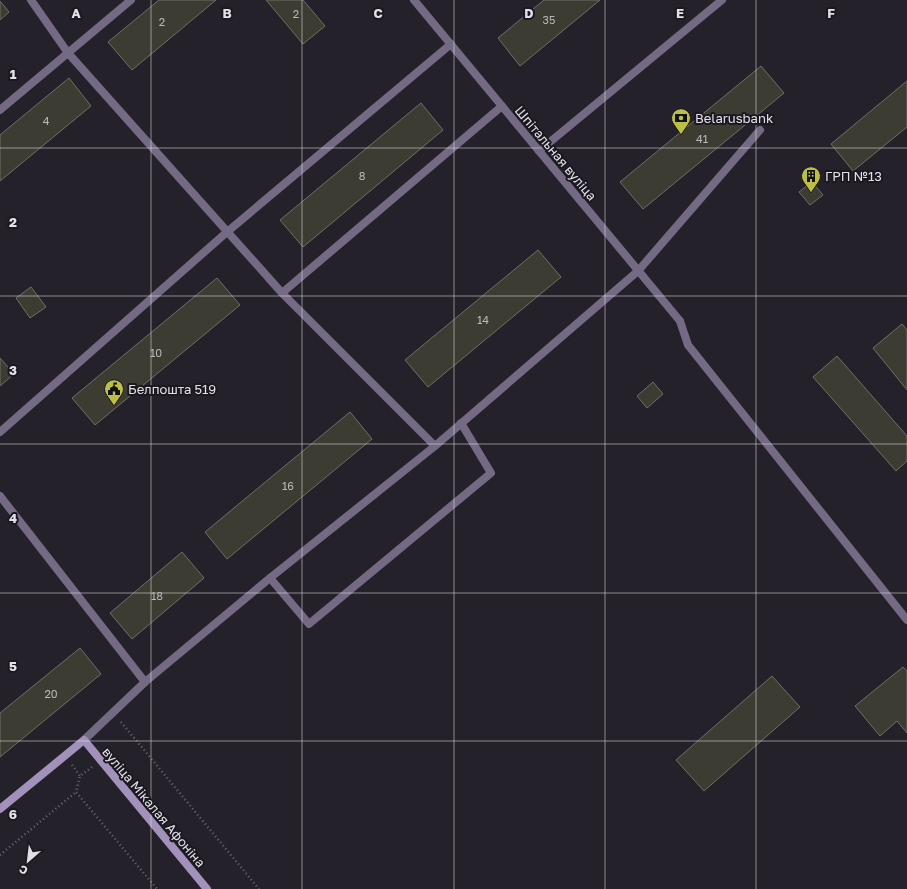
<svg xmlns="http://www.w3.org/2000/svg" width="907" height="889" viewBox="0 0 907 889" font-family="'Golos Text',sans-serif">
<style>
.building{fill:#3c3c32;stroke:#6f7065}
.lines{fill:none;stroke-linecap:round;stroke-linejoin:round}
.path{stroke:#6a676f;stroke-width:2.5;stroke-dasharray:1 3;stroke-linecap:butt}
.lane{stroke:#746a83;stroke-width:8}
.street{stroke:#746a83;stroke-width:8}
.secondary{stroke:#a292bb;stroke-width:8}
.grid{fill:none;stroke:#e3e1e7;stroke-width:1;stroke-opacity:0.55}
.labels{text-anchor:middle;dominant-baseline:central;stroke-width:4;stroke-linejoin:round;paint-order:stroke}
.number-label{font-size:11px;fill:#b9b8ba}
.poi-label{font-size:13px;fill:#e3e1e7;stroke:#1b1821;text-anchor:start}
.street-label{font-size:13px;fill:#e3e1e7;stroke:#1b1821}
.grid-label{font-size:13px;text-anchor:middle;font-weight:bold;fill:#e3e1e7;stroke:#1b1821;stroke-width:4;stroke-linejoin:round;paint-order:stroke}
</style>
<rect width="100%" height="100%" fill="#25212a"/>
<!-- building -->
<g class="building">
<polygon points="159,0 216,0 132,70 108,42"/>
<polygon points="266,0 303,0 325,26 303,44"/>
<polygon points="544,0 600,0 520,66 498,38"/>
<polygon points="0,1 9,12 0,20"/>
<polygon points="761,66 784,93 643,209 620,182"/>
<polygon points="69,78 91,106 0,181 0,135"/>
<polygon points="907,81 907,127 853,171 831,144"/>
<polygon points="421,103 443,130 303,247 280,220"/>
<polygon points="812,182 823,195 810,205 799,192"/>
<polygon points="538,250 561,277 428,387 405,360"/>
<polygon points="217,278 240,305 95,425 72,398"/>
<polygon points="31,287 46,307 30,318 16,298"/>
<polygon points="902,324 907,330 907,390 873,348"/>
<polygon points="837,356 907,436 907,461 896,471 813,377"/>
<polygon points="0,358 14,374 0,386"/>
<polygon points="653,382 663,394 647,408 637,396"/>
<polygon points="350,412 372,439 227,559 205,532"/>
<polygon points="182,552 204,578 132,639 110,613"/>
<polygon points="80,648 101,674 0,757 0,713"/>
<polygon points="903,667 907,671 907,733 897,721 880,736 855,706"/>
<polygon points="772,676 800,707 704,791 676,760"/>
</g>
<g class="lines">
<!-- path -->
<g class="path">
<polyline points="121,722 259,889"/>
<polyline points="72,765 80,776"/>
<polyline points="92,767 80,776 76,792 157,889"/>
<polyline points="0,855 76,792"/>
</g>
<!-- lane -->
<g class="lane">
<polyline points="31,0 68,53 282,293 435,446"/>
<polyline points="539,151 722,0"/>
<polyline points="282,293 502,106"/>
<polyline points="680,321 688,345 907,620"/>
<polyline points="0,432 227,232 451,44"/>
<polyline points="0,496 145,682"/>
<polyline points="270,578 309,624 491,473 461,423"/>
<polyline points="84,740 145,682 270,578 435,446 638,271 760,130"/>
</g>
<!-- street -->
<g class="street">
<polyline points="414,0 680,321"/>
<polyline points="0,110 131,0"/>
</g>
<!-- secondary -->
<polyline class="secondary" points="0,809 84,740 207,889"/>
</g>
<!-- grid -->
<path class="grid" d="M151 0V889M302 0V889M454 0V889M605 0V889M756 0V889M0 148H907M0 296H907M0 444H907M0 593H907M0 741H907"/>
<!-- icons -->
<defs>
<symbol id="bank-pin" viewBox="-11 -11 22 30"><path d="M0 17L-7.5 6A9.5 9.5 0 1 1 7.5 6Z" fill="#bcbf44" stroke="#1b1821"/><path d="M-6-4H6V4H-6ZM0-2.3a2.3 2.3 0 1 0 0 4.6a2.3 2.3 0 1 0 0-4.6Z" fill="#111"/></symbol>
<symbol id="building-pin" viewBox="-11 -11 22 30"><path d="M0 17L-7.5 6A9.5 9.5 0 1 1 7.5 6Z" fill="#bcbf44" stroke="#1b1821"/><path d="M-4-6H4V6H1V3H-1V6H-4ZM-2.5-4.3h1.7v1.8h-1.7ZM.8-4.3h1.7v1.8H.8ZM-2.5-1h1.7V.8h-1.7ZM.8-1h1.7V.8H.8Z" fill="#111"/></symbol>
<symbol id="civic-pin" viewBox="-11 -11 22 30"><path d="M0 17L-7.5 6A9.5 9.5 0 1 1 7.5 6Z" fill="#bcbf44" stroke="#1b1821"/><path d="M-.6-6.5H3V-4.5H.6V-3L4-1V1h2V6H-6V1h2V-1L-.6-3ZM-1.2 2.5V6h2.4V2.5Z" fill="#111"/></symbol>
</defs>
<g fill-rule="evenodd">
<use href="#bank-pin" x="670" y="107" width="22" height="30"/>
<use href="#building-pin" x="800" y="165" width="22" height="30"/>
<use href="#civic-pin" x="103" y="378" width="22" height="30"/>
</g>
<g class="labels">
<!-- number labels -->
<g class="number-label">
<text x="296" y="13">2</text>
<text x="549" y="19">35</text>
<text x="162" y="21">2</text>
<text x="46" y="120">4</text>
<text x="702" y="138">41</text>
<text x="362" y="175">8</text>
<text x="483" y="319">14</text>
<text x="156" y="352">10</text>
<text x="288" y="485">16</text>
<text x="157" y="595">18</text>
<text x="51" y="693">20</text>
</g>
<!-- poi labels -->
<g class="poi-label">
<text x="695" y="118">Belarusbank</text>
<text x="825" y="176">ГРП №13</text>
<text x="128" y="389">Белпошта 519</text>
</g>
<!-- street labels -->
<g class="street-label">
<text transform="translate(556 153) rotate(50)">Шпітальная вуліца</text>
<text transform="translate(154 807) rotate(50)">вуліца Мікалая Афоніна</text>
</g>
</g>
<g class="grid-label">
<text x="76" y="18">A</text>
<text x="227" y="18">B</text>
<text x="378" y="18">C</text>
<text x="529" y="18">D</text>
<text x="680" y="18">E</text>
<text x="831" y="18">F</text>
<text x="13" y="79">1</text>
<text x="13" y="227">2</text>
<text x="13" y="375">3</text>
<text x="13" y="523">4</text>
<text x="13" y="671">5</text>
<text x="13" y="819">6</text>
</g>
<!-- north arrow -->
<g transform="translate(28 861) rotate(208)" stroke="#1b1821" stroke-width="3" paint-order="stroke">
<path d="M0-3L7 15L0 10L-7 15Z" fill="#e3e1e7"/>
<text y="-6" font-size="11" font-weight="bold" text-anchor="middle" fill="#e3e1e7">С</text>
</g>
</svg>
